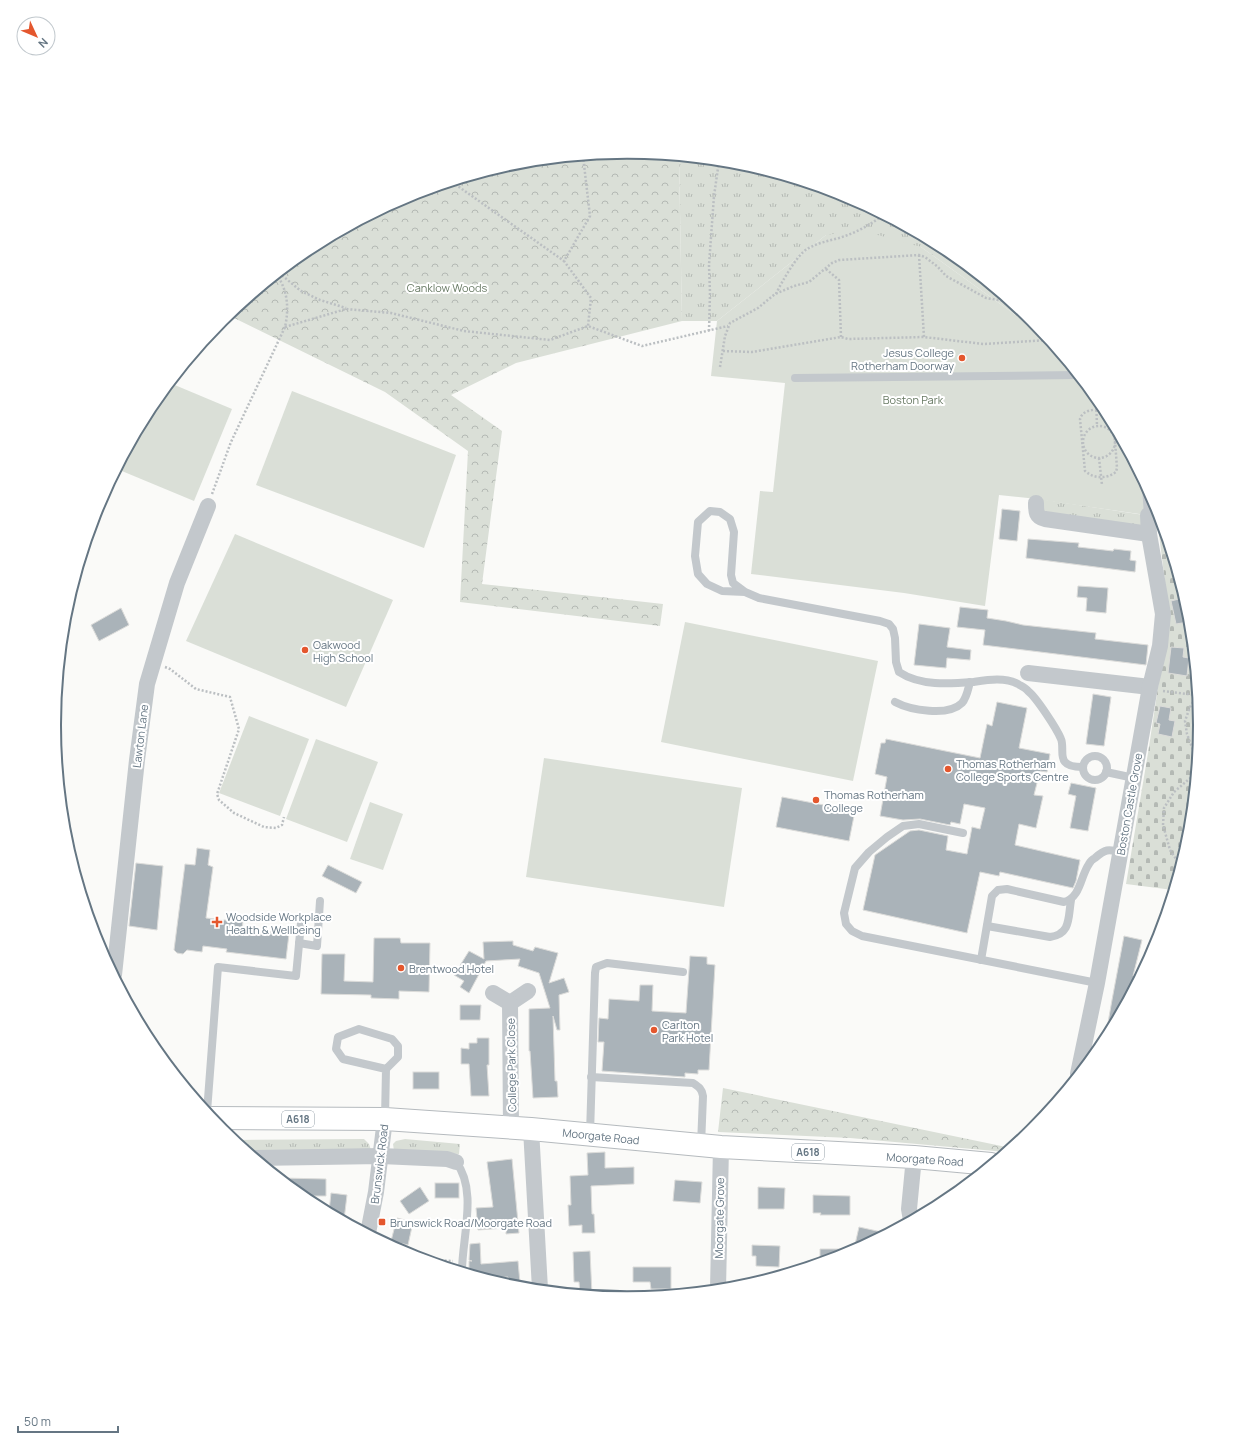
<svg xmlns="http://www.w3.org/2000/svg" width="1254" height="1450" viewBox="0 0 1254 1450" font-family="Manrope,sans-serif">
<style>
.grass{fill:url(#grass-tufts)}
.forest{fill:url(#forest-crowns)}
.cemetery{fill:url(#cemetery-stones)}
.park{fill:#dadfd7}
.building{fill:#aab3b9;stroke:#dcdcda}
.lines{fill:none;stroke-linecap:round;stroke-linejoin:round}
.primary-casing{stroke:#b5babe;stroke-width:24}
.path{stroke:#bbbfc2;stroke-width:2.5;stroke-dasharray:2 2;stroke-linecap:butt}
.service{stroke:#c3c8cc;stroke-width:8}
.minor{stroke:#c3c8cc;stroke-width:16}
.primary{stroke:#fff;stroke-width:22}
.poi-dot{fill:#e4572e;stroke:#fff;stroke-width:1.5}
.labels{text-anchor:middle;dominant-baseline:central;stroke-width:4;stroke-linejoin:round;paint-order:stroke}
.shield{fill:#fff;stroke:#939fa8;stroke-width:1}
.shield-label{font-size:10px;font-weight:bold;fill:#657683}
.park-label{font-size:11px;fill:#687a64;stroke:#fff}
.poi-label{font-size:11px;fill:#657683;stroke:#fff;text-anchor:start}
.street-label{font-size:11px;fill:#657683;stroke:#fff}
.rim{fill:none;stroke:#657683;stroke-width:2}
</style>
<defs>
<pattern id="grass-tufts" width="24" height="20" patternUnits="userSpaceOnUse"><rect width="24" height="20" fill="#dadfd7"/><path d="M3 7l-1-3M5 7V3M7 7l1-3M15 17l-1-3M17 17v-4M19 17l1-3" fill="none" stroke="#b4b9b4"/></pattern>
<pattern id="forest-crowns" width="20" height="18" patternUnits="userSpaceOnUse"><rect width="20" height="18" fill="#dadfd7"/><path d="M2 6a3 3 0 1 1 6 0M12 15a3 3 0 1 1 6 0" fill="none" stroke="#b4b9b4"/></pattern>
<pattern id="cemetery-stones" width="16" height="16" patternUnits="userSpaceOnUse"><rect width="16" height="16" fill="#dadfd7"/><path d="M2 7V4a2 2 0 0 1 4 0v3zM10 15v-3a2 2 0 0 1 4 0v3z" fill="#b4b9b4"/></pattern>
</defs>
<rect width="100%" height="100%" fill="#fafaf8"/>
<!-- grass -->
<g class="grass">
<polygon points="679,157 739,163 846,196 946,249 1026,315 1017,316 921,247 826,235 717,321 682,321"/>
<polygon points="1039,499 1144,515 1140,528 1046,516"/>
<polygon points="364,1139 369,1144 371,1150 245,1150 233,1140"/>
<polygon points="405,1139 460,1144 459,1154 394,1151 393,1144 396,1141"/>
</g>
<!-- forest -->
<g class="forest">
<polygon points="627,152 679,157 682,321 516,363 451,395 502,431 482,584 663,604 660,626 460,602 468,451 385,392 228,315 309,248 408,196 515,163"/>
<polygon points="723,1088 1011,1148 1006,1152 850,1138 718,1132"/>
</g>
<!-- cemetery -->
<polygon class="cemetery" points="1159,534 1165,534 1189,613 1200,725 1189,837 1173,890 1126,884 1148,753 1169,615"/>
<!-- park -->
<g class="park">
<polygon points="860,230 921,247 1017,316 1026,315 1032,320 1104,407 1156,506 1165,534 1159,534 1153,516 1028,498 999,495 985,606 904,593 751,574 760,491 773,492 785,383 711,376 717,321 826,235"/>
<polygon points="170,383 232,409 194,501 117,469 151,406"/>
<polygon points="292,391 456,455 424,548 256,485"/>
<polygon points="235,534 393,600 346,707 186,641"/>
<polygon points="685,622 878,661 853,781 661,742"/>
<polygon points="249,716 309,739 280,816 219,793"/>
<polygon points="316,739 378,762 347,842 286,819"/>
<polygon points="544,758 742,788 724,907 526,877"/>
<polygon points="370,802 403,814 383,870 350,859"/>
</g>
<!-- building -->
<g class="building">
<polygon points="1002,509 1020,511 1017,541 999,539"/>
<polygon points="1028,539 1079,543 1078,547 1113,551 1114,549 1131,551 1130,560 1136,561 1135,572 1026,558"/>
<polygon points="1078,586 1108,588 1106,613 1086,611 1087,598 1077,597"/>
<polygon points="1183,598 1188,622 1176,624 1171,601"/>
<polygon points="960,607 988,610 987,618 1006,621 1023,625 1096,633 1095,639 1148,645 1146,665 983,645 985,630 957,627"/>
<polygon points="121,608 129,625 99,641 91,625"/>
<polygon points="919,624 950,628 947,647 971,650 970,660 947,658 946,668 914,665"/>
<polygon points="1171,647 1184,648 1183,657 1189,658 1187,676 1168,673"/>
<polygon points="1093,694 1111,697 1104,746 1086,744"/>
<polygon points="997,702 1027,708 1019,748 1050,754 1047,772 1040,771 1034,795 1043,796 1036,828 1019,824 1015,845 1080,860 1076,881 1073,888 1000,872 999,876 980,872 967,933 863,910 875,855 910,831 919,830 948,836 946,850 967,854 972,827 980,829 985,808 964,804 960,824 951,822 950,825 920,819 903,820 880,816 887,777 875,774 881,743 885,743 886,739 980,758 987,724 992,726"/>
<polygon points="1160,706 1171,708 1169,720 1175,721 1172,737 1158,734 1160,724 1156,723"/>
<polygon points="1071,783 1096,788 1088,831 1070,828 1076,796 1068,794"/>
<polygon points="782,797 855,811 849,841 776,827"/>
<polygon points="197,848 210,850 208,865 213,867 206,918 243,922 242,928 289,934 286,959 226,952 227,949 203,946 202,952 187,950 183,954 177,953 174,950 185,864 195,865"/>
<polygon points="136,863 163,866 157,930 129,926"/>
<polygon points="328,865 362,882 356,893 322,876"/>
<polygon points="1124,936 1142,940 1133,976 1139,977 1108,1035 1106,1034 1112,1000"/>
<polygon points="374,938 400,938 401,943 430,943 429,992 399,991 399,999 371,998 371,995 321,994 322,954 345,954 344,981 373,982"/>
<polygon points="513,941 513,945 533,951 535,947 558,953 549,983 564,978 569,992 559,995 560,1030 557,1030 553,1016 555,1081 557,1081 558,1097 533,1098 530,1051 529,1051 529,1009 550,1008 539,973 518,966 520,959 486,961 469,993 460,987 464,981 454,975 469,951 484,959 483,942"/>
<polygon points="690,956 707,957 707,964 715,965 709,1070 698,1070 698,1074 685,1073 685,1077 602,1071 604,1042 598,1042 599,1018 608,1019 609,999 639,1001 640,985 653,985 652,1011 686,1013"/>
<polygon points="460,1005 481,1005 480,1020 460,1020"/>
<polygon points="477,1038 489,1038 489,1065 487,1065 489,1096 471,1096 469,1064 461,1064 461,1048 469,1049 469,1043 477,1043"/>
<rect x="413" y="1072" width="26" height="17"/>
<polygon points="605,1152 605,1168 634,1167 634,1184 591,1186 592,1214 594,1214 595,1233 582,1233 582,1225 569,1226 568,1205 571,1205 570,1176 588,1175 587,1153"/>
<polygon points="512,1159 519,1233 506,1234 506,1228 478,1230 476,1208 493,1207 487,1162"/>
<polygon points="281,1178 326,1179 326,1196 302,1196"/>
<polygon points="675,1180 702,1182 700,1203 673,1201"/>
<rect x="435" y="1183" width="24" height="15"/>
<polygon points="420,1187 429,1201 409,1214 400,1201"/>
<polygon points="758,1187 785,1188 784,1209 758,1209"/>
<polygon points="331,1193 347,1195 344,1220 329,1212"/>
<polygon points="813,1195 850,1196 850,1215 820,1215 821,1213 813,1213"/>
<polygon points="397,1218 413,1222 408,1245 391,1241"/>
<polygon points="859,1227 886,1233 846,1254 820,1262 820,1249 854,1249"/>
<polygon points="480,1243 481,1264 518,1261 520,1283 508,1284 508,1277 487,1278 469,1273 469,1261 472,1261 469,1260 470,1244"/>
<polygon points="752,1245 780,1246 779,1267 756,1266 756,1256 752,1256"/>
<polygon points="590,1251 592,1295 580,1293 579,1282 574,1282 573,1252"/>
<polygon points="633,1267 671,1267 671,1289 651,1289 650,1282 633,1282"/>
</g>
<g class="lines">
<defs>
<polyline id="primary" points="212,1118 385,1119 531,1129 721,1147 914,1157 991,1164"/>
</defs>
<!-- primary casing -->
<use href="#primary" class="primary-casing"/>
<!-- path -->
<g class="path">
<polyline points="583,156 590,216 564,261 591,298 588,326"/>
<polyline points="452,182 564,261"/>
<polyline points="919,255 924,337"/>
<polyline points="826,269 839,280 841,337"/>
<polyline points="279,273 301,291 320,300 346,308"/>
<path d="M776 294C781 283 797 255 807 249 817 243 828 241 839 238 855 233 869 226 883 215"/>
<polyline points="285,327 346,309 391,313 464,331 550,340 588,326 642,346 728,326"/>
<polyline points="709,331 710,293 709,265 714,196 719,161"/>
<polyline points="723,351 752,352 841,337 848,339 924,337 983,344 1049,340"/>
<polyline points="720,367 725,336 730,323 758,308 775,294 794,286 809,282 832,263 839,260 919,255 925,257 938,267 946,276 986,298 1011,302"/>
<polyline points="1096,398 1097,426"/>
<path d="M1105 410C1096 409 1083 409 1080 419L1085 471C1094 479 1107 479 1116 472L1117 468 1114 427"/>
<circle cx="1099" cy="442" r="16"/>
<polyline points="1115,442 1122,442"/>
<polyline points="1099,458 1102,485"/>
<path d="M212 494 231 442 285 327C289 309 288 291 277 275"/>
<polyline points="165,667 170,669 196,689 230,697 239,729 237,735 217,794 219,800 234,813 264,827 276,828 282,825 284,817"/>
<polyline points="1163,691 1196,695"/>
<polyline points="1196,769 1193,750 1187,734 1185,721 1190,707 1196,697"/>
<polyline points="1180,865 1170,850 1163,825 1164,808 1174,792 1195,774"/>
<polyline points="402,1251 432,1260 453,1261"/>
</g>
<!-- service -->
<g class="service">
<polyline points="795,378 1077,375"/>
<polyline points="1146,487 1148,515"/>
<path d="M745 592 722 591 707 584 698 574 695 556 698 522 710 511 720 512 730 519 734 532 731 575 733 583 745 592 759 598 880 621 889 624 893 629 895 638 896 662 899 672C920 686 949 684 973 682 987 680 1005 677 1018 684 1021 686 1026 688 1028 691 1036 697 1057 729 1061 739 1064 746 1060 757 1065 762 1069 767 1077 767 1082 767"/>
<path d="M895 702C910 710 948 717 962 703 967 697 968 689 970 682"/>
<circle cx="1095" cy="768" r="12"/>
<polyline points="1106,772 1134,778"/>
<polyline points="963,833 919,824 903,826 887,837 869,852 855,868 844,913 846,924 852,931 862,936 1097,983"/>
<path d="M987 926 1050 937C1071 934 1068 918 1071 900"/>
<polyline points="299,943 317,946 320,901"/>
<path d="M981 960 992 896 998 890 1007 889 1064 902C1081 897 1080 877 1089 864 1090 862 1093 859 1095 858 1105 849 1108 849 1121 852"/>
<path d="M591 1077 693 1083C699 1087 702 1089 703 1096L701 1145"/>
<polyline points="207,1112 218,967 296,976 301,923"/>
<polyline points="385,1118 386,1069 343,1059 336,1049 338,1037 359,1029 392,1039 398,1046 398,1057 386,1069"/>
<polyline points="590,1134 595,973 596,967 607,963 683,972"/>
<path d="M456 1162C478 1190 462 1238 462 1271"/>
</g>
<!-- minor -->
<g class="minor">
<path d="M1036 503C1036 512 1036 517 1045 519L1149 534"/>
<polyline points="1028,673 1150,687"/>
<polyline points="114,975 137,760 147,684 177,583 208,506"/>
<polyline points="493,993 510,1003 528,991"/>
<polyline points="510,1003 511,1127"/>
<polyline points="1078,1074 1097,983 1150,687 1160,646 1163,614 1149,534 1148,515"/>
<polyline points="531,1129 540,1289"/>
<polyline points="255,1158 381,1156 447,1159 456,1162"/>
<polyline points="911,1220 909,1209 914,1157"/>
<polyline points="368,1233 376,1192 385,1119"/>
<polyline points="718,1289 721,1147"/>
</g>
<!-- primary -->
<use href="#primary" class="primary"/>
</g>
<!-- markers -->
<g class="poi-dot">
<circle cx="962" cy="358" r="4"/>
<circle cx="305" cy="650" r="4"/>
<circle cx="948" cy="769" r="4"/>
<circle cx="816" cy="800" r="4"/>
<path d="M215 916h4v4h4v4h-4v4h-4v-4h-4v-4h4z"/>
<circle cx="401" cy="968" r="4"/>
<circle cx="654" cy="1030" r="4"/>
<rect x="378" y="1218" width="8" height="8" rx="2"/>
</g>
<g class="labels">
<!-- shield labels -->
<g class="shield">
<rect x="282" y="1111" width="32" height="16" rx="3"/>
<rect x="792" y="1144" width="32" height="16" rx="3"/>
</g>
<g class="shield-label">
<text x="298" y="1119">A618</text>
<text x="808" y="1152">A618</text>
</g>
<!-- park labels -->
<g class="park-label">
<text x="447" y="287">Canklow Woods</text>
<text x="913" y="399">Boston Park</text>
</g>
<!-- poi labels -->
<g class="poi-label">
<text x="954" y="352" text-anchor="end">Jesus College<tspan x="954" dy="13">Rotherham Doorway</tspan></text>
<text x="313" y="644">Oakwood<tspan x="313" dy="13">High School</tspan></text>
<text x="956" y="763">Thomas Rotherham<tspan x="956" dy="13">College Sports Centre</tspan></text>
<text x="824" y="794">Thomas Rotherham<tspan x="824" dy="13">College</tspan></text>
<text x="226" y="916">Woodside Workplace<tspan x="226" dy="13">Health &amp; Wellbeing</tspan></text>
<text x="409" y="968">Brentwood Hotel</text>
<text x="662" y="1024">Carlton<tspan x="662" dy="13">Park Hotel</tspan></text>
<text x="390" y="1222">Brunswick Road/Moorgate Road</text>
</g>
<!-- street labels -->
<g class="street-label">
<text transform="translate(140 736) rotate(-83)">Lawton Lane</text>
<text transform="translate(1129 804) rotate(-80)">Boston Castle Grove</text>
<text transform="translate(511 1065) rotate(-91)">College Park Close</text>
<text transform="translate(601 1136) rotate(6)">Moorgate Road</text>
<text transform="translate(925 1159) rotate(4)">Moorgate Road</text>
<text transform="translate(379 1164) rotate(-83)">Brunswick Road</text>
<text transform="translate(719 1218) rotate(-89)">Moorgate Grove</text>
</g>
</g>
<!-- crop -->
<path d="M0 0H1254V1450H0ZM61 725a566 566 0 1 1 1132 0a566 566 0 1 1-1132 0Z" fill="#fff" fill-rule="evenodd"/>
<path class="rim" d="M61 725a566 566 0 1 1 1132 0a566 566 0 1 1-1132 0Z"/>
<!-- north arrow -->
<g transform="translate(36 36) rotate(134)"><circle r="19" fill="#ffffff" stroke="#c1c8cd"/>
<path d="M0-3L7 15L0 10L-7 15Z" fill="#e4572e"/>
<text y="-6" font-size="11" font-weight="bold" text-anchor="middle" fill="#657683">N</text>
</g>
<!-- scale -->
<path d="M18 1426v6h100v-6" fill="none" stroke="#657683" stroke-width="2"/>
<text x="24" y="1426" font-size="12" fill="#657683" stroke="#ffffff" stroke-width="3" paint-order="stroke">50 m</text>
</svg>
